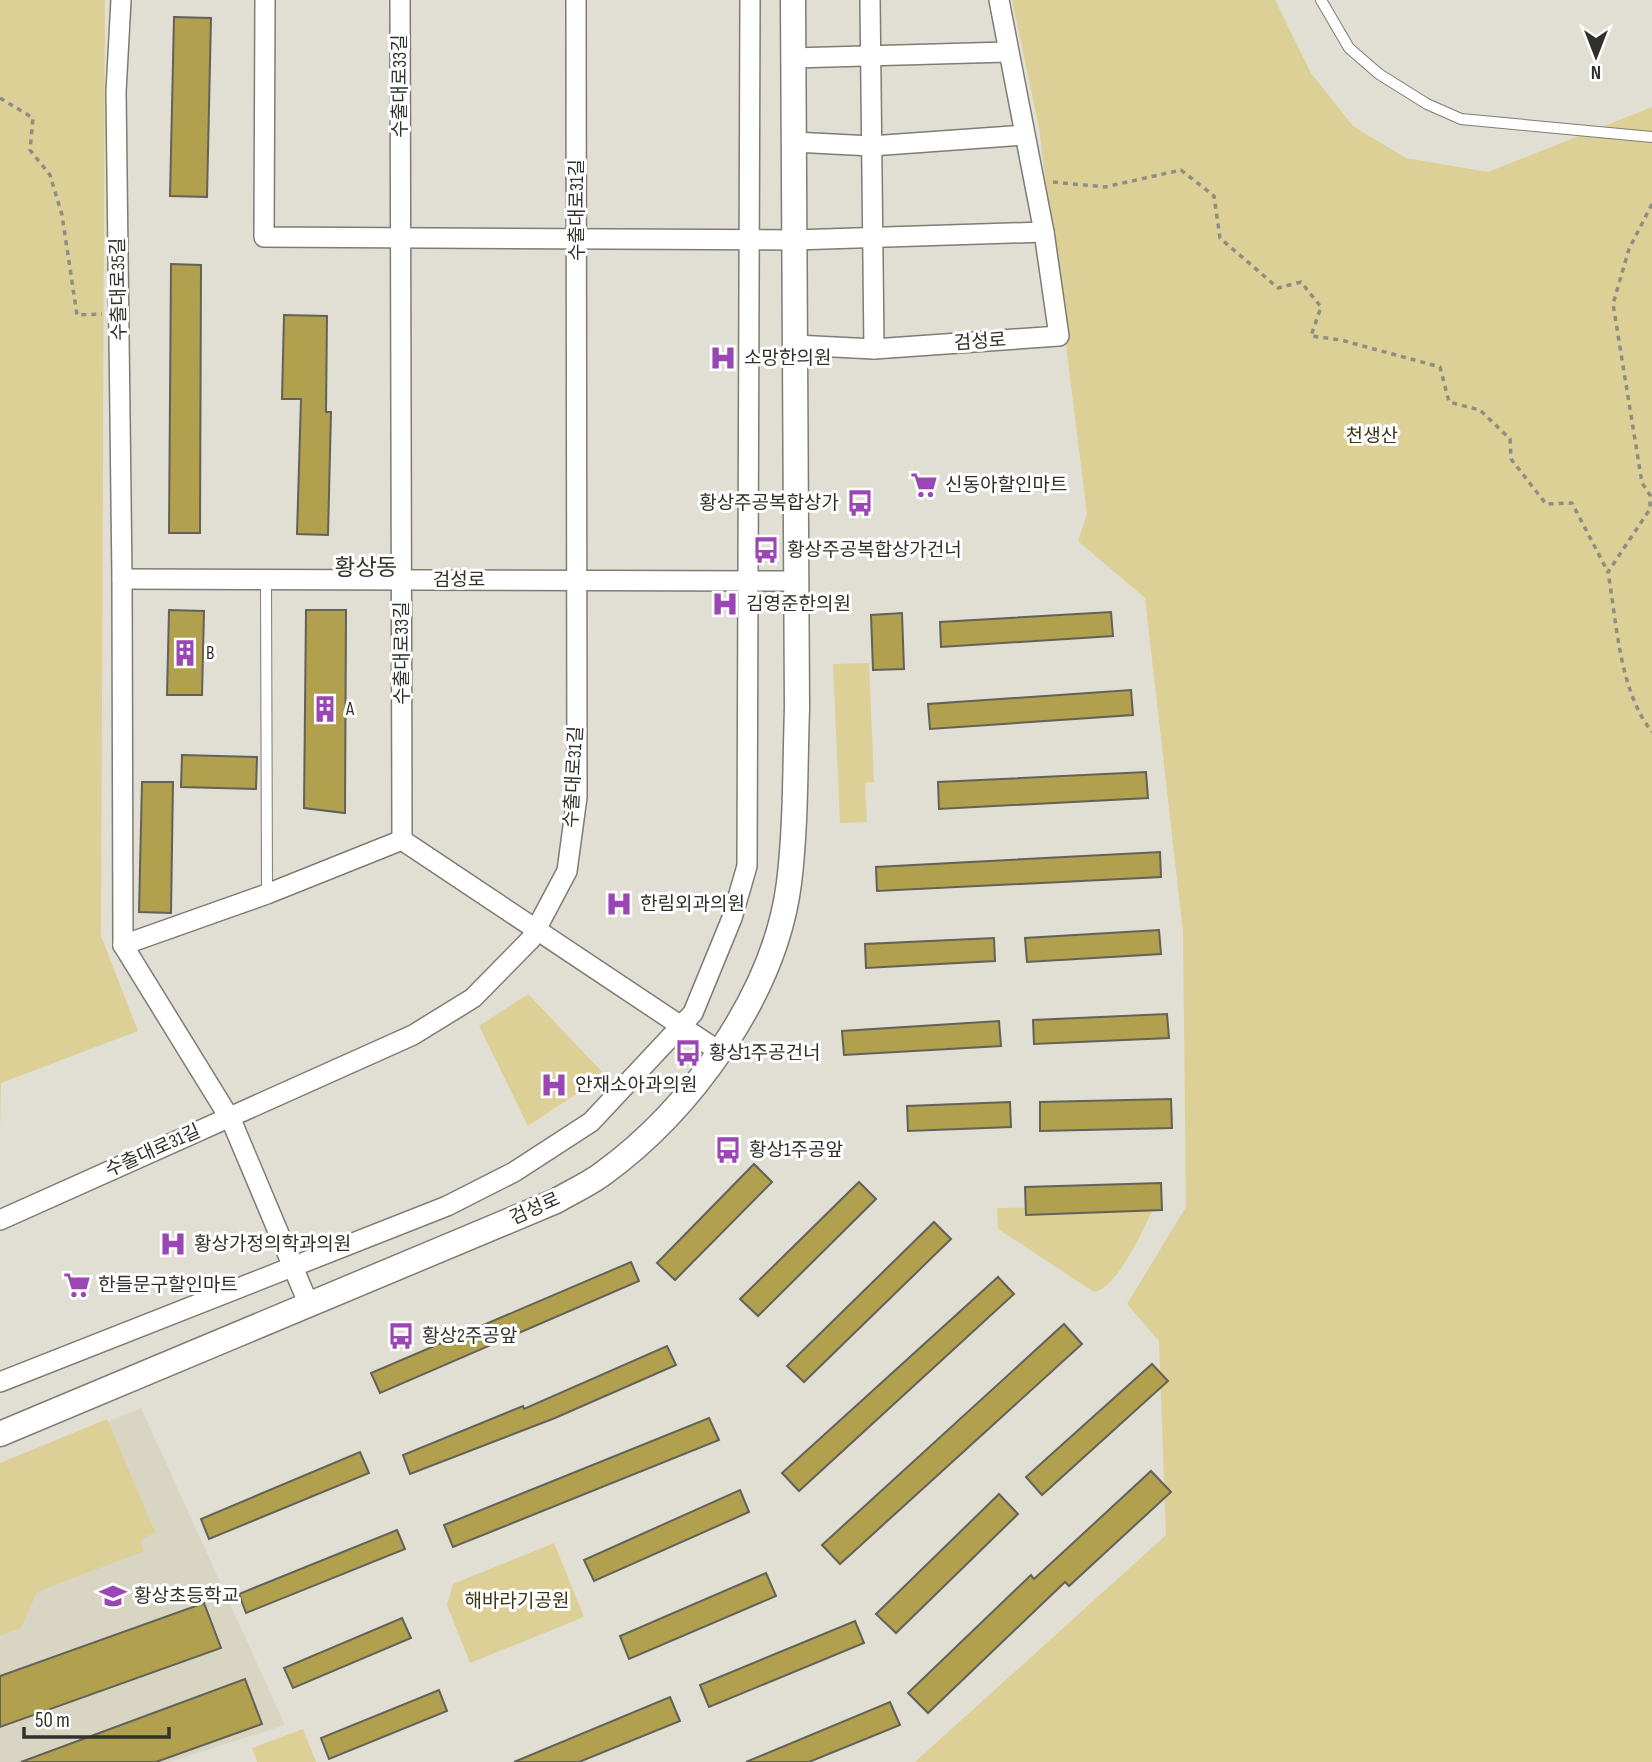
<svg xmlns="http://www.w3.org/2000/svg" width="1652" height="1762" viewBox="0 0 1652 1762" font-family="'Sofia Sans Condensed','Noto Sans KR',sans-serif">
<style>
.built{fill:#d8d5c3}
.green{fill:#ddd096}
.building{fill:#b1a04e;stroke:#636158;stroke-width:2}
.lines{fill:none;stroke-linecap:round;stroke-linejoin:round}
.service-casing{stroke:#7e7c73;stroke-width:12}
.minor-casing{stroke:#7e7c73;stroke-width:22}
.tertiary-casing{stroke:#7e7c73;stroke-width:27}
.path{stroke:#8f8d85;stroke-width:3.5;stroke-dasharray:5 5;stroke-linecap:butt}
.service{stroke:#fff;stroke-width:10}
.minor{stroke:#fff;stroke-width:19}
.tertiary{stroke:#fff;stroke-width:24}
.labels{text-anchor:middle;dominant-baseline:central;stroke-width:6;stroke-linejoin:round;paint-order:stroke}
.street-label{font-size:19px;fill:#31302c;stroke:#fff}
.poi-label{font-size:19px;fill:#31302c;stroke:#fff;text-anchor:start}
.park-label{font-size:19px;fill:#3e3713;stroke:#fff}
.quarter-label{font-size:23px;fill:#39372f;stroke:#fff}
</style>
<rect width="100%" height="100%" fill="#e1dfd4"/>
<!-- built -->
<polygon class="built" points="141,1408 285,1725 169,1762 0,1762 0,1467"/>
<!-- green -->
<g class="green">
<polygon points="0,0 105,0 101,936 138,1031 1,1083 0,1130"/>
<polygon points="1012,0 1275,0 1311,73 1353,126 1406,158 1488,172 1652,107 1652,1762 915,1762 1166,1535 1159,1341 1127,1304 1186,1207 1183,932 1145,598 1078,541 1087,514 1039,128"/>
<polygon points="869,663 874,782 865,783 867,822 840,823 833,664"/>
<polygon points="528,994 605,1075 528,1126 479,1026"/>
<path d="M1155 1205C1144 1227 1119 1287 1094 1292L998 1229 997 1208Z"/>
<polygon points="107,1419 155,1532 140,1541 144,1551 37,1592 21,1628 0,1636 0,1463"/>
<polygon points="554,1543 584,1617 470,1663 447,1605 453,1584"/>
<polygon points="303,1729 316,1762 257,1762 252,1748"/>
</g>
<!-- building -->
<g class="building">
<polygon points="174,17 211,18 207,197 170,196"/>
<polygon points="171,264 201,265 200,533 169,533"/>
<polygon points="284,315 327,316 326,412 331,412 328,535 297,534 301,399 282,399"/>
<polygon points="169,610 204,611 202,695 167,695"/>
<polygon points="306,610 346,610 345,813 304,808"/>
<polygon points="1111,612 1113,636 941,647 940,622"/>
<polygon points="902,613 904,669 873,670 871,615"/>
<polygon points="1131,690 1133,715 930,729 928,704"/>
<polygon points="182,755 257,757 256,789 181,787"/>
<polygon points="1146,772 1148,798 939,809 938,782"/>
<polygon points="142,782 173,782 171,913 139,912"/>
<polygon points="1160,852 1161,877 877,891 876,867"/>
<polygon points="1159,930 1161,954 1027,962 1025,938"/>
<polygon points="994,938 995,961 866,968 865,944"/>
<polygon points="1167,1014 1169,1038 1034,1044 1033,1020"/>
<polygon points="999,1021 1001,1046 844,1055 842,1031"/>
<polygon points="1171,1099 1172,1128 1040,1131 1040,1102"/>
<polygon points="1010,1102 1011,1127 908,1131 907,1106"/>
<polygon points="754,1164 772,1182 675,1280 657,1263"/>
<polygon points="859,1182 876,1199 758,1316 740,1299"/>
<polygon points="1161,1183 1162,1210 1026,1215 1025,1187"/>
<polygon points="934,1222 951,1239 804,1382 787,1366"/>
<polygon points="631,1262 639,1281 380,1393 371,1373"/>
<polygon points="998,1277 1014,1294 799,1491 782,1473"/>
<polygon points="1064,1324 1082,1344 840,1564 822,1545"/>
<polygon points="667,1346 676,1365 555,1418 410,1474 403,1455 523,1406 524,1409"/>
<polygon points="1152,1364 1168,1381 1042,1495 1026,1477"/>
<polygon points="709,1418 719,1440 453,1547 444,1525"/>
<polygon points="360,1452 369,1473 209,1539 201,1519"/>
<polygon points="1151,1471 1171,1492 1069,1586 1065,1582 928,1713 908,1693 1031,1575 1034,1579"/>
<polygon points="740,1490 749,1512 594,1581 584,1560"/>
<polygon points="999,1494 1018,1514 896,1633 876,1614"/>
<polygon points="397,1530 405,1549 246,1613 239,1594"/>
<polygon points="766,1573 776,1596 629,1659 620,1636"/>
<polygon points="204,1603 221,1648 0,1727 0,1676"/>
<polygon points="402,1618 411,1638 293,1688 284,1668"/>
<polygon points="855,1621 864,1643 709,1707 700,1685"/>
<polygon points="245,1679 262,1724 156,1762 21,1762"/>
<polygon points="439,1690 447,1711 329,1759 321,1738"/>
<polygon points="670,1697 680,1721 579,1762 514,1762"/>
<polygon points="890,1702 900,1725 809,1762 746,1762"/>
</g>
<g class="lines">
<defs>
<g id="service">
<polyline points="1321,0 1349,48 1379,74 1427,104 1461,119 1652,137"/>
<polyline points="266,579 267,894"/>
</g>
<g id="minor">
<polyline points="121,0 116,92 122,579 123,945"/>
<polyline points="265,0 264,237 794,240 1044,232"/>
<polyline points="400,0 402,840"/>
<polyline points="870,0 874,349"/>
<polyline points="793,58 1007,52"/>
<polyline points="794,142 871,146 1024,135"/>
<polyline points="795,345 874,349 1059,336 1044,232 999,0"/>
<polyline points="122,579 796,581"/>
<polyline points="402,840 720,1052"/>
<polyline points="123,945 232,1122 309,1305"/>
<polyline points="123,945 267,894 402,840"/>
<polyline points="0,1220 413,1035 473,998 531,939 567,871 577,797 576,0"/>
<polyline points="0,1382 447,1206 514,1172 591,1122 693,1013 732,918 747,866 750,0"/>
</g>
<path id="tertiary" d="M0 1434 556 1201C571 1192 587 1185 601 1175 691 1110 775 994 789 883 796 826 795 766 797 708L793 0"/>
</defs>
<!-- service casing -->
<use href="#service" class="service-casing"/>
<!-- minor casing -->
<use href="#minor" class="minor-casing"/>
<!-- tertiary casing -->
<use href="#tertiary" class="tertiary-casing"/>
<!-- path -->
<g class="path">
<polyline points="0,98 33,118 30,150 50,175 62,215 77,315 102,314"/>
<polyline points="1053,182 1105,187 1181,170 1214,196 1220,238 1278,288 1301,282 1321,307 1311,336 1341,340 1440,367 1449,402 1480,410 1510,439 1511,459 1546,504 1572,503 1608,572"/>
<path d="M1652 204 1629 249 1613 304 1642 483 1650 495V509L1608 572C1617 624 1619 690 1652 732"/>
</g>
<!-- service -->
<use href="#service" class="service"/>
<!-- minor -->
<use href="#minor" class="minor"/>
<!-- tertiary -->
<use href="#tertiary" class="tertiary"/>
</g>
<!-- icons -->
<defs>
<symbol id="hospital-bare" viewBox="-9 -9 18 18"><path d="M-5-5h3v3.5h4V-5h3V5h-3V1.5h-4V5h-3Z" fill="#9a46b4" stroke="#fff" stroke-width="2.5" paint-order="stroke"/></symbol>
<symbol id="supermarket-bare" viewBox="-9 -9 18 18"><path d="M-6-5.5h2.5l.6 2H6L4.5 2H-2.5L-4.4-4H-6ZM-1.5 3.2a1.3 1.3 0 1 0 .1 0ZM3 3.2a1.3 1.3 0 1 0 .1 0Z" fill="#9a46b4" stroke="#fff" stroke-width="2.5" paint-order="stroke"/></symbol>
<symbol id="bus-bare" viewBox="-9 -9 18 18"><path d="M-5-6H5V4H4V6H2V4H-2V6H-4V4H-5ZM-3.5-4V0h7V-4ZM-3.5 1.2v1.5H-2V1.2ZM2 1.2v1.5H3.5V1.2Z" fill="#9a46b4" stroke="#fff" stroke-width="2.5" paint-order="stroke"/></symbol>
<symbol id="building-bare" viewBox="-9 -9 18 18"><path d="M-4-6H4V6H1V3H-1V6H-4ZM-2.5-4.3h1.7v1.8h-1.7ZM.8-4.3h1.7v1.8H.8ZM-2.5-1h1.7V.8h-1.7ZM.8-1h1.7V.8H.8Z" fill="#9a46b4" stroke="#fff" stroke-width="2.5" paint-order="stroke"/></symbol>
<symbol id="school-bare" viewBox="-9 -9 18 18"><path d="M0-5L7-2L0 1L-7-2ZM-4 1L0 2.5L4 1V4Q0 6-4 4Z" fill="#9a46b4" stroke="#fff" stroke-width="2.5" paint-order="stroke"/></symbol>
</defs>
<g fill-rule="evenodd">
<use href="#hospital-bare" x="704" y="339" width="38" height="38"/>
<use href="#supermarket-bare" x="905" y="466" width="38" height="38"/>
<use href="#bus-bare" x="841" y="484" width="38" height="38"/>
<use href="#bus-bare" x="747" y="531" width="38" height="38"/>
<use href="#hospital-bare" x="706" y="585" width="38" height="38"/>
<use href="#building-bare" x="166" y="634" width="38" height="38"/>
<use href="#building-bare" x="306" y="690" width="38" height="38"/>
<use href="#hospital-bare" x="600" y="885" width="38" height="38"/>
<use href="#bus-bare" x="669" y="1034" width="38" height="38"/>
<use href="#hospital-bare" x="535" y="1066" width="38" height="38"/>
<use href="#bus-bare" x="709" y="1131" width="38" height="38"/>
<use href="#hospital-bare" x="154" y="1225" width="38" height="38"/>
<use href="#supermarket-bare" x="58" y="1266" width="38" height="38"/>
<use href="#bus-bare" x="382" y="1317" width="38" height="38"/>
<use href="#school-bare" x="94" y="1577" width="38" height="38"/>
</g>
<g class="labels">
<!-- street labels -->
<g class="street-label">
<text transform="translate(400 86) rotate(-90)">수출대로33길</text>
<text transform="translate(577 210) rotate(-90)">수출대로31길</text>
<text transform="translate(119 289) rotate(-91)">수출대로35길</text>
<text transform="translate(980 342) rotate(-4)">검성로</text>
<text x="459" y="580">검성로</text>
<text transform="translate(402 653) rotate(-90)">수출대로33길</text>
<text transform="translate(574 777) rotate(-87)">수출대로31길</text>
<text transform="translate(153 1151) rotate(-24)">수출대로31길</text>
<text transform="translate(535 1209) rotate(-24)">검성로</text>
</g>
<!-- poi labels -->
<g class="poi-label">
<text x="744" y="358">소망한의원</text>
<text x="945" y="485">신동아할인마트</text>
<text x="839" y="503" text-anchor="end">황상주공복합상가</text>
<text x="787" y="550">황상주공복합상가건너</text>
<text x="746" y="604">김영준한의원</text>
<text x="206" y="653">B</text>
<text x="346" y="709">A</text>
<text x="640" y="904">한림외과의원</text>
<text x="709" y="1053">황상1주공건너</text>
<text x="575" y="1085">안재소아과의원</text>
<text x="749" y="1150">황상1주공앞</text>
<text x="194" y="1244">황상가정의학과의원</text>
<text x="98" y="1285">한들문구할인마트</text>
<text x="422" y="1336">황상2주공앞</text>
<text x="134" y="1596">황상초등학교</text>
</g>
<!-- park labels -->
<g class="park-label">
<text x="1372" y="436">천생산</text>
<text x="517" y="1601">해바라기공원</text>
</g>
<!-- quarter labels -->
<g class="quarter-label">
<text x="366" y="568">황상동</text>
</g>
</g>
<!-- north arrow -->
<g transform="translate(1596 56) rotate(180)" stroke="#ffffff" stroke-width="5" paint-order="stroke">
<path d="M0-5L12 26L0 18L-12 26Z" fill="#31302c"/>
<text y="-10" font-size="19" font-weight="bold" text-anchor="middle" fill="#31302c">N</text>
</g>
<!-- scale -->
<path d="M24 1727v10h145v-10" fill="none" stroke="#31302c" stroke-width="3.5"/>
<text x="35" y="1727" font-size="21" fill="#31302c" stroke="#ffffff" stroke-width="5" paint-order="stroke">50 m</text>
</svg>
